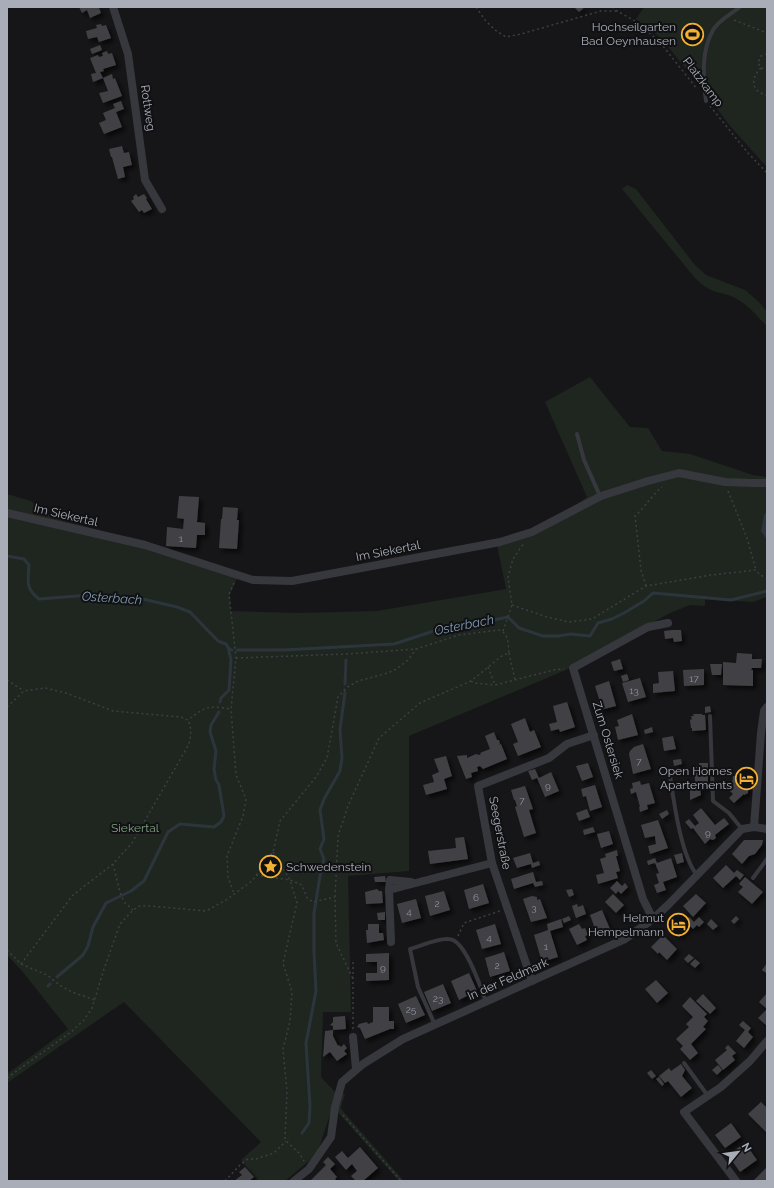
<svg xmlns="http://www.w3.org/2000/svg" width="774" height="1188" viewBox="0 0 774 1188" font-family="Raleway,sans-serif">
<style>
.green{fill:#1e261f}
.water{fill:#2c353c}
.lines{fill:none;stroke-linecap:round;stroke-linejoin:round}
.stream{stroke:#2c353c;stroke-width:3}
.building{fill:#404145;filter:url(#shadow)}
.path{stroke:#3d3f44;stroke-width:1.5;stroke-dasharray:2 3;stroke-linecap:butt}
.service{stroke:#37383d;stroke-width:4}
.minor{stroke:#37383d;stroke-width:8}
.labels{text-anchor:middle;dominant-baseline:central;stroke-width:4;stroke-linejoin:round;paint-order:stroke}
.number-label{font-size:10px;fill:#8e929b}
.poi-label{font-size:12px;fill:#a8adb8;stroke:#111113;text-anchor:end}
.street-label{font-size:12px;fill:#a8adb8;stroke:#111113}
.park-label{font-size:12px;fill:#7fa381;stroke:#111113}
.water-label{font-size:13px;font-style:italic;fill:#7f9bb3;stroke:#111113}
</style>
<defs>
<filter id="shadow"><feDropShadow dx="3.5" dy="3.5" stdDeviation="2" flood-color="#0009"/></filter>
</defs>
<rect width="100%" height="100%" fill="#161618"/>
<!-- green -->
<g class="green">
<polygon points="644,7 767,7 767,167 730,126 712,102 710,98 709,88 701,88 662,39 636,19"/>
<path d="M627 185 636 189 695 265 706 275 745 290 759 302 767 312V327C756 314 746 303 731 296 726 294 721 293 716 292 707 289 701 284 695 278L622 189Z"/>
<polygon points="590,377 630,427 648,428 662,451 690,454 753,475 767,477 767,597 753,602 705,599 705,606 690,605 670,613 566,670 409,736 409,871 348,876 351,1012 323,1012 321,1077 335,1092 345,1094 341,1107 342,1110 404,1181 399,1181 336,1110 332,1108 319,1148 315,1156 285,1181 258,1181 241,1160 261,1142 124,1002 7,1083 7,1074 68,1029 22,971 7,955 7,494 31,501 54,518 145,543 239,573 230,595 231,611 298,613 377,611 506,589 497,545 545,526 587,497 545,402"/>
</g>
<!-- water -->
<polygon class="water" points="767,511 767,540 761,531 764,515"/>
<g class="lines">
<!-- stream -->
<g class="stream">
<path d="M7 556 24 559 29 565C28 581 25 588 39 599L90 595 134 597 177 607 190 612 218 641 226 644 229 649 232 650"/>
<polyline points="237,650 284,650 394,644 446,627 479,623 508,617 519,628 543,636 558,636 571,634 590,636 598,623 612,619 624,613 644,601 653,593 731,600 767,591"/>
<polyline points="345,684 346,660"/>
<polyline points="220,702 221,698 229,690 231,659 229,652 229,649"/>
<polyline points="57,977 83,955 88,946 93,927 106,903 131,891 144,881 168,832 180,824 214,827 221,822 224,816 219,785 216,780 214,769 216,751 210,732 211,725 219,712"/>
<polyline points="48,986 50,984"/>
<polyline points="302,1133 309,1123 310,1106 306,1043 316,991 314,952 314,913 321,870 324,859 320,849 324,839 320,810 324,799 340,771 342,758 340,730 345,692"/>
</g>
</g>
<!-- building -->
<g class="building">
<polygon points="79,7 102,7 99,8 101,13 90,18 87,10 82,13"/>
<polygon points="574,7 585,7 579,12"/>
<polygon points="101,24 102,26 106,25 111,38 99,42 97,37 88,39 86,31 97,28 96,25"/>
<polygon points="100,45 102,50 92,54 90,49"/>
<polygon points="107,51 108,54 112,53 116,65 103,69 104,71 100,72 103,78 93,82 91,74 96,73 90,58 98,55 99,57 103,56 102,53"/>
<polygon points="112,74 113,79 115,78 122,96 103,103 99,93 108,91 103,78"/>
<polygon points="121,101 124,109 116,112 122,127 104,134 99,123 106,120 103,113 115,108 113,104"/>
<polygon points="122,146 124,153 129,152 132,165 123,167 125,177 118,179 112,157 111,157 109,149"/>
<polygon points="136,194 138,197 144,194 147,198 146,199 152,209 144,213 142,210 139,212 131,201 134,199 133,197"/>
<polygon points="179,496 199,497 197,522 205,523 205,535 197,535 196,548 166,546 167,527 183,529 184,519 177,518"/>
<polygon points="223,507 238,508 237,520 239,520 237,549 219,548 221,519 222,519"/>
<polygon points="672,630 681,630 682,641 674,642 673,638 665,639 664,631"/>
<polygon points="737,653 752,654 752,659 762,659 761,668 752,668 751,670 753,670 753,686 723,685 723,662 736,663"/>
<polygon points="620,659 623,669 614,671 611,662"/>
<polygon points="710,664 722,664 721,675 712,675"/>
<polygon points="704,669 704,685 684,686 683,670"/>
<polygon points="673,671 675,691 653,693 653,684 659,683 658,672"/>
<polygon points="627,674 629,680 623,682 621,676"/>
<polygon points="640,678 646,697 628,702 622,683"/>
<polygon points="609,681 616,706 600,710 598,702 600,702 595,686"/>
<polygon points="567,702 575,727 560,732 559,729 551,731 549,724 557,722 553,706"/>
<polygon points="710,706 711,712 705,713 705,707"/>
<polygon points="632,714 638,735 618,740 615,727 619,726 617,720"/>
<polygon points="693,714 702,714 702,715 705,715 706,730 692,731 692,728 691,728 690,720 692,719 691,716 694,716"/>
<polygon points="525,718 530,732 534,730 541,747 518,756 513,744 518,742 511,724"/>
<polygon points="652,727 653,732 645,734 644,730"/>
<polygon points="494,732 497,740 499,740 500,744 499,745 501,744 507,759 483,769 480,766 477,767 478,771 471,773 472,777 466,779 457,756 467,755 467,758 476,754 479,755 481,754 480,753 490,749 485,736"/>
<polygon points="673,736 676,749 664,751 662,738"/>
<polygon points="643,744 651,769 633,774 629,754 630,751 634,747"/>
<polygon points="446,756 452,776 444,779 447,789 426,795 423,785 434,782 432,775 439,772 434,759"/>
<polygon points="681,759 682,764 674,766 673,760"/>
<polygon points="588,763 593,777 582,781 576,766"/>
<polygon points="699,763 708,763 708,787 700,788 701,795 690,800 690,788 696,788 694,772 695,772 695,767 699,767"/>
<polygon points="535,769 539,778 551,772 559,791 545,797 537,778 532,780 528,771"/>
<polygon points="740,771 749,772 748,793 744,795 744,794 734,803 729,798 733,794 728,789 732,785 733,776 739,776"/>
<polygon points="640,781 641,785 649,783 655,803 647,805 648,809 640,812 639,807 640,807 636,792 631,794 630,789 633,788 632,783"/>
<polygon points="595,785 602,807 590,811 586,796 583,797 581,789"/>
<polygon points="525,786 533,809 529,810 536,833 524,837 515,807 517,806 515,800 514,800 511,790"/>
<polygon points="701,808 715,825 724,818 729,824 715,835 716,838 713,840 710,839 705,844 693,828 691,829 685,822 689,819 695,826 699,823 693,815"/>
<polygon points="587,809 590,817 579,821 576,813"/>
<polygon points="667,810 669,814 662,819 659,814"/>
<polygon points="658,820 668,848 650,854 648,846 656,844 655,837 655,836 645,838 641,825"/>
<polygon points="593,827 595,832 584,835 583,830"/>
<polygon points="609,831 613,844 601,848 597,834"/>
<polygon points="464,837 468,859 430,864 428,851 456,848 455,838"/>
<polygon points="744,840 763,840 762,845 755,854 749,856 742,864 732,854"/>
<polygon points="617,850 618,856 616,856 620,871 616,872 618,878 598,884 596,875 604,873 600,859 606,857 605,854"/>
<polygon points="530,853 533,863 539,861 540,865 532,868 531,864 517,868 513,858"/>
<polygon points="682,853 684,862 677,864 674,855"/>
<polygon points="655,858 657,863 671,858 677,877 663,882 666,890 657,893 654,885 659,883 656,874 659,873 655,863 648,865 647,861"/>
<polygon points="726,865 734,873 737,870 744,875 740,880 736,876 723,888 713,878"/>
<polygon points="533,872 536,882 542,881 543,885 535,887 533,883 514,889 511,879"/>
<polygon points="385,876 386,882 375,882 374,877"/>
<polygon points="745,877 763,892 752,904 738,892 743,887 739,884"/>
<polygon points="617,881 622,886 625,883 628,887 621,894 618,891 616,894 610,888"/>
<polygon points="483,884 489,903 469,909 464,890"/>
<polygon points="377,889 379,891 382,891 383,903 366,904 365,892"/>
<polygon points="572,889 574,895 569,897 566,890"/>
<polygon points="444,891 450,910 430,916 425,896"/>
<polygon points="613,894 624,905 616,913 605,902"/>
<polygon points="696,894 706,903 693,917 683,906"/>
<polygon points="532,896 537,897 537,900 540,899 547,918 531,922 523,899"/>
<polygon points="416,899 421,918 402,923 397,904"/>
<polygon points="577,904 578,907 583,905 586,914 576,918 572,906"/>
<polygon points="602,910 610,929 597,934 590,915"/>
<polygon points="385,912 385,920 378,920 377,913"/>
<polygon points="678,914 685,921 689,917 694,922 699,917 704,922 699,927 697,925 693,929 690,926 679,937 667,925"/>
<polygon points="569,916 571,920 564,923 562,919"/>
<polygon points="736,916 739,919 734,924 731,921"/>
<polygon points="561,919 563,927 550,931 558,957 542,962 534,935 548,930 547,924"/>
<polygon points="711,919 718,926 713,930 707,924"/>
<polygon points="368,924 379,924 379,933 383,933 384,940 367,943 366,930 368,930"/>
<polygon points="495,924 501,944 482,949 476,930"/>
<polygon points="579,924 582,929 585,928 588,935 585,936 587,940 577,945 569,929"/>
<polygon points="663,935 677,949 667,960 659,952 658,954 651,947"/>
<polygon points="504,952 510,971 490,977 485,958"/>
<polygon points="389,953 389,980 366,981 366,973 377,973 377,962 366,962 366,954"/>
<polygon points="689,954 694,958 688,963 684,959"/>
<polygon points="695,959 700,963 695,968 690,964"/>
<polygon points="767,963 767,973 766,973 762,970"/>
<polygon points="469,973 477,991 459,1000 451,981"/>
<polygon points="656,980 668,993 657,1003 645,989"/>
<polygon points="443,984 451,1003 432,1011 424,992"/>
<polygon points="767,993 767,1026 758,1018 767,1009 759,1002"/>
<polygon points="703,994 716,1008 710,1014 696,1001"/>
<polygon points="416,996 425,1015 406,1023 398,1004"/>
<polygon points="690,997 707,1014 704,1017 708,1021 703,1027 706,1029 691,1044 698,1053 690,1060 680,1049 683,1046 676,1039 689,1027 686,1024 693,1017 682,1006"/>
<polygon points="373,1007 389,1007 389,1021 394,1021 394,1029 390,1029 365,1039 360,1028 357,1027 359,1024 367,1022 368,1024 373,1022"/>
<polygon points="345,1016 346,1029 333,1030 333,1036 338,1046 339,1045 341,1047 344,1044 347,1048 344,1051 347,1054 337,1061 330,1052 323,1057 325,1031 333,1030 333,1026 330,1025 333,1022 333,1017"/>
<polygon points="743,1021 751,1028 748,1032 753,1037 744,1048 736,1041 745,1030 739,1025"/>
<polygon points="728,1045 736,1053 732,1056 735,1060 723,1070 715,1060 727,1050 725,1048"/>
<polygon points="681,1064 685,1070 682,1076 692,1088 681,1097 668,1081 665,1083 659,1076 669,1068 671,1071"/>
<polygon points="718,1065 722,1070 717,1075 712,1070"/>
<polygon points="651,1070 656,1076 652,1079 647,1073"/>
<polygon points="659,1077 664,1084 662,1086 656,1079"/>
<polygon points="761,1102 767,1108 767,1133 748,1114"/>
<polygon points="731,1123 741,1137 725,1148 715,1135"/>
<polygon points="745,1143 757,1160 740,1172 728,1155"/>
<polygon points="360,1147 378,1168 363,1181 356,1181 351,1176 357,1171 352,1164 346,1170 335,1157 342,1151 348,1158"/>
<polygon points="328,1157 335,1164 330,1169 337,1177 335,1179 337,1181 312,1181 311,1180 326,1165 323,1162"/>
<polygon points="245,1167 254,1177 249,1181 234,1181 242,1175 239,1172"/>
<polygon points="766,1168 767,1170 767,1181 753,1181"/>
</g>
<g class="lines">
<!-- path -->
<g class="path">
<polyline points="476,7 485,20 495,30 506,37 521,34 601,11 617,11"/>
<polyline points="612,7 617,11 635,21 659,41 697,89"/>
<polyline points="734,20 767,33"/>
<polyline points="767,54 761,56 758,63 761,68 767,70"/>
<path d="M761 68C750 78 751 92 767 95"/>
<polyline points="710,106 748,153 767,173"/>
<polyline points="728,491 747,538 756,570"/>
<polyline points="234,583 229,594 236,658 231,709 236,775 246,799 243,816 227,856 228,877 234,894"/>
<path d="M646 586 641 570 635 516C645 507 652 495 662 487"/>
<polyline points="512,605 547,617 569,622 592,619 646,586 711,575 756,570 760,575 767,578"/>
<polyline points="503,631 512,605 508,577 513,559 524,543"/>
<polyline points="509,653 515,680"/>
<path d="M236 658 347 654 416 649 459 635 499 630C509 633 508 644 509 653L503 655 471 681 420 703 379 738 348 806 338 836 335 897 336 943 354 981"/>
<polyline points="488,667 495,685"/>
<polyline points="7,680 24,691"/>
<polyline points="471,681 474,683 495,685 553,670 564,669"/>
<path d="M7 707 24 691 45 688 66 693 113 711 181 717 188 720C207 705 209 706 231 709"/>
<polyline points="273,852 290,880 297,903 283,963 292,992 290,1021 283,1049 287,1092 285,1138 286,1141 299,1153 304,1161"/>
<polyline points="113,864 120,892 124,902 133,910"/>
<polyline points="256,875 290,880 302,885 307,898 313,902 335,897"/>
<polyline points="458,936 464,923 500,911"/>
<polyline points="7,950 21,964 47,975 61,986 72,992 95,1000"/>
<path d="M21 964 73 895 113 864 132 843 189 744C191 735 192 729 188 720"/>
<polyline points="353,1029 353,959"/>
<polyline points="7,1078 71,1032 84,1020 92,1008 104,969 120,924 133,910 140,906 151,906 206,911 226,900 252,881 273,852 280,821 316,777 327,758 338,697 346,688 351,685 358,681 388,673 398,668 409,659 416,649"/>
<polyline points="343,1115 401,1181"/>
<polyline points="225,1181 241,1164 248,1159 256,1159 274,1153 286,1141"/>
</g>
<!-- service -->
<g class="service">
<path d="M706 101C703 78 701 51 713 30 719 20 731 14 740 7"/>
<polyline points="577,434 584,460 600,496"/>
<polyline points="710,716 713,801 729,813 742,829"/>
<path d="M669 769C673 795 680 855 697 875"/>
<polyline points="753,878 767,859"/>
<path d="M435 1025 418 987 410 949C422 946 436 938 449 939 465 939 481 988 486 1002"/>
<polyline points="684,1063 708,1096"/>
</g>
<!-- minor -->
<g class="minor">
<polyline points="113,7 128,54 145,180 162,209"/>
<polyline points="7,513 145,545 253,580 292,581 500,542 532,532 601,496 648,481 679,473 725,482 753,483 767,483"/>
<polyline points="754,827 761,733 764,711 767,707"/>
<polyline points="389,890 492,863"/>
<polyline points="653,919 643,899 573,668 648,627 668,623"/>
<polyline points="391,942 389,890 390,880 411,882"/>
<polyline points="532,981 492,863 478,786 549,758 567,744 594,735"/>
<polyline points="353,1037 356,1069"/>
<polyline points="294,1181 309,1169 331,1137 335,1107 342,1082 363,1064 403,1039 625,939 653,919 669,904 742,829 754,827 767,829"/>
<polyline points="736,1181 684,1112 721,1087 750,1061 767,1041"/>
</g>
</g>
<!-- icons -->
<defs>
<symbol id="stadium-ring" viewBox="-11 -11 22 22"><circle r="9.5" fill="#111113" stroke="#f2b134" stroke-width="1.5"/><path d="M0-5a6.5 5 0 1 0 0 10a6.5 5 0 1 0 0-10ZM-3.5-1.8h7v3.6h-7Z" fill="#f2b134"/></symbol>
<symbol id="hotel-ring" viewBox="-11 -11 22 22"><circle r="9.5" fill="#111113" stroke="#f2b134" stroke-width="1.5"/><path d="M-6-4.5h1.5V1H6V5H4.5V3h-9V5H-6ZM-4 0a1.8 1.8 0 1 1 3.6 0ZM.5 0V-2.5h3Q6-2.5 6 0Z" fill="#f2b134"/></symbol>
<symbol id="sight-ring" viewBox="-11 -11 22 22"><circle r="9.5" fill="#111113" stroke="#f2b134" stroke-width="1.5"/><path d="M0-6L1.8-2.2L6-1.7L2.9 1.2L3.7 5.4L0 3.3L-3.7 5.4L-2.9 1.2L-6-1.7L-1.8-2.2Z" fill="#f2b134"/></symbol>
</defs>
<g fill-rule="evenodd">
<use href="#stadium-ring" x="680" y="22" width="25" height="25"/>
<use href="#hotel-ring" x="734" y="766" width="25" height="25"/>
<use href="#sight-ring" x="258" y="854" width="25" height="25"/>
<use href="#hotel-ring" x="666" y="912" width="25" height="25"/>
</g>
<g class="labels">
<!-- number labels -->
<g class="number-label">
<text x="181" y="538">1</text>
<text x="694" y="678">17</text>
<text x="634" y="690">13</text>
<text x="639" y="761">7</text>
<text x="548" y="785">9</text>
<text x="522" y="800">7</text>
<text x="708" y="832">9</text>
<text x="476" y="897">6</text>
<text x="437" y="903">2</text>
<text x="534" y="907">3</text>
<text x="409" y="911">4</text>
<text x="489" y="937">4</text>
<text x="546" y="946">1</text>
<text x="497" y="965">2</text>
<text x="383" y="967">9</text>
<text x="438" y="998">23</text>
<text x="411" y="1009">25</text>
</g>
<!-- poi labels -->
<g class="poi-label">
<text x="676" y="27">Hochseilgarten<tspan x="676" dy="14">Bad Oeynhausen</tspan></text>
<text x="732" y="771">Open Homes<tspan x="732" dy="14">Apartements</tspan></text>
<text x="286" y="867" text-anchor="start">Schwedenstein</text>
<text x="664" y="918">Helmut<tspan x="664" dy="14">Hempelmann</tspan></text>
</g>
<!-- street labels -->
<g class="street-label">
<text transform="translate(703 82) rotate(53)">Platzkamp</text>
<text transform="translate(148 108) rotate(82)">Rottweg</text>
<text transform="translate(66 515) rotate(13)">Im Siekertal</text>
<text transform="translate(388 551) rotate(-11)">Im Siekertal</text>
<text transform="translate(608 740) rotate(73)">Zum Ostersiek</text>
<text transform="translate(500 833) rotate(79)">Seegerstraße</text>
<text transform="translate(508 979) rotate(-24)">In der Feldmark</text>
</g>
<!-- park labels -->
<g class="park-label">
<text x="135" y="828">Siekertal</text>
</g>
<!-- water labels -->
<g class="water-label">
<text transform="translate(112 598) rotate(4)">Osterbach</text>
<text transform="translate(464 625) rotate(-11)">Osterbach</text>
</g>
</g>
<!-- border -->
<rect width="774" height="1188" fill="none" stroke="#a8adb8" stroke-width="16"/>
<!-- north arrow -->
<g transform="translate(738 1152) rotate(61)" stroke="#111113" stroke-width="3" paint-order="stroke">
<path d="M0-3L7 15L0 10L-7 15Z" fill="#a8adb8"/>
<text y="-6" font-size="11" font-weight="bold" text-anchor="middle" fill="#a8adb8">N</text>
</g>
</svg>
